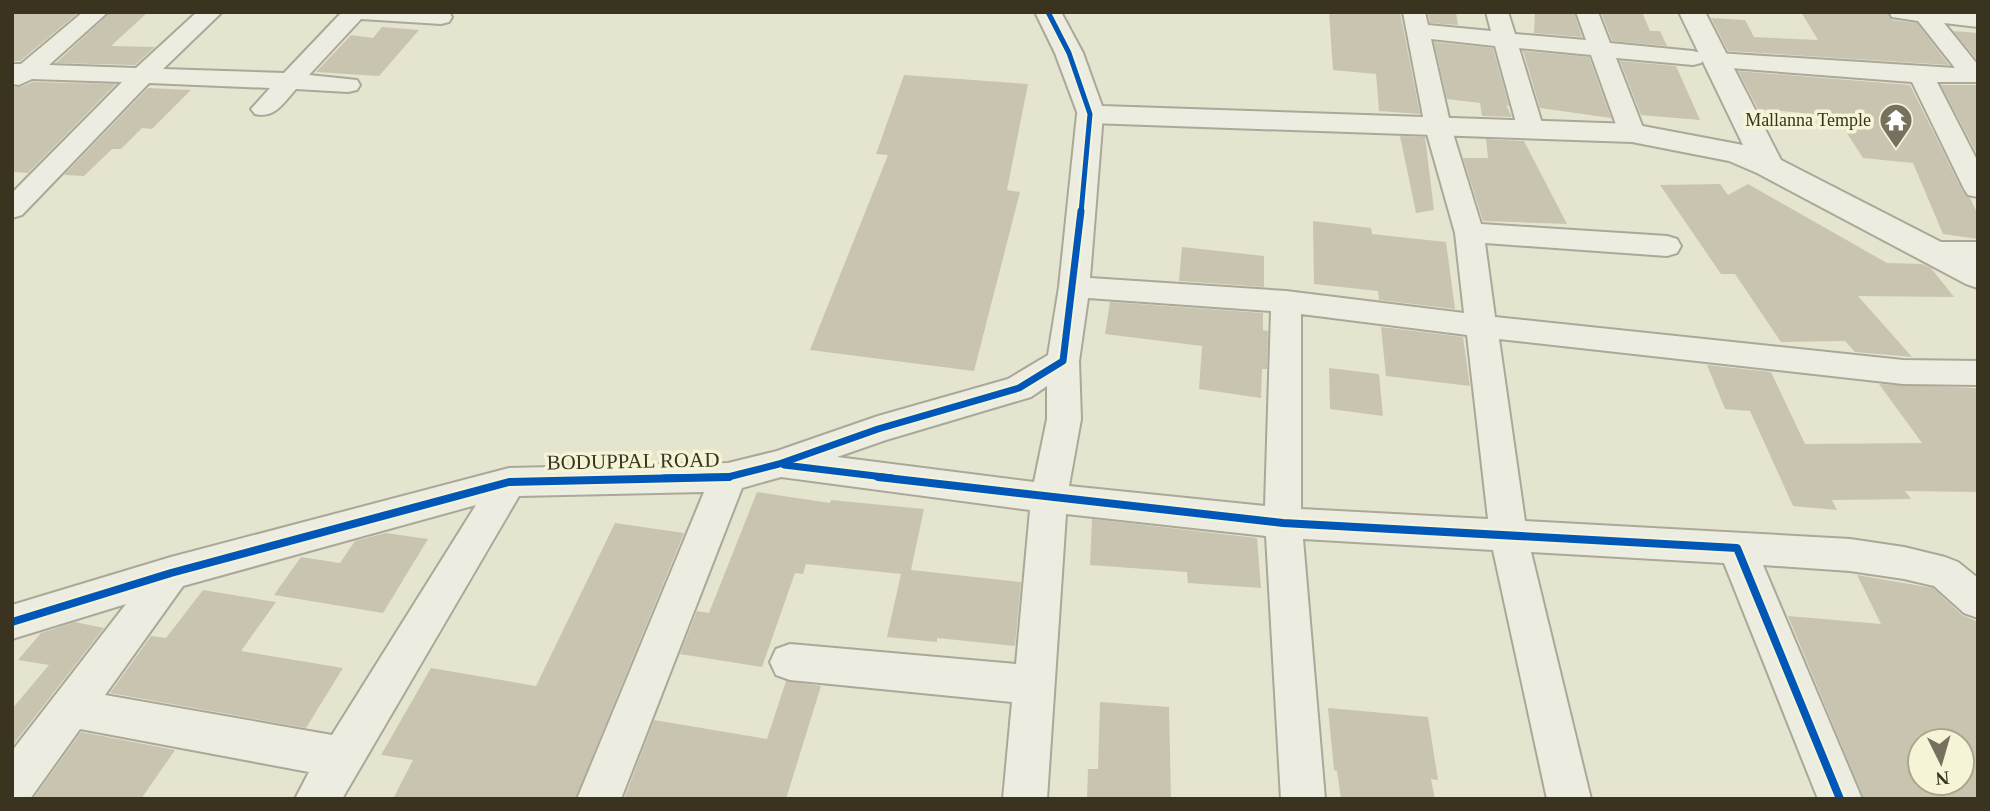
<svg xmlns="http://www.w3.org/2000/svg" width="1990" height="811" viewBox="0 0 1990 811" font-family="Georgia,serif">
<style>
.building{fill:#c8c4b0;fill-rule:evenodd}
.lines{fill:none;stroke-linecap:round;stroke-linejoin:round}
.minor-casing{stroke:#aaa898;stroke-width:4}
.tertiary-casing{stroke:#aaa898;stroke-width:4}
.minor{fill:#edece1;fill-rule:evenodd}
.tertiary{fill:#edece1;fill-rule:evenodd}
.cycleway-far2-casing{stroke:#f5f4d6;stroke-width:9}
.cycleway-far1-casing{stroke:#f5f4d6;stroke-width:11}
.cycleway-casing{stroke:#f5f4d6;stroke-width:12}
.cycleway-far2{stroke:#0057b8;stroke-width:5}
.cycleway-far1{stroke:#0057b8;stroke-width:7}
.cycleway{stroke:#0057b8;stroke-width:8}
.labels{text-anchor:middle;dominant-baseline:central;stroke-width:7;stroke-linejoin:round;paint-order:stroke}
.far-poi-label{font-size:18px;fill:#393320;stroke:#f5f4d6;text-anchor:end}
.street-label{font-size:21px;fill:#393320;stroke:#f5f4d6}
</style>
<rect width="100%" height="100%" fill="#e5e4cf"/>
<!-- building -->
<g class="building">
<polygon points="12,12 79,12 20,61 12,61"/>
<polygon points="111,12 148,12 111,46 155,47 135,65 56,63"/>
<polygon points="1329,12 1400,12 1420,114 1379,111 1376,74 1333,70"/>
<polygon points="1428,12 1456,12 1458,25 1430,23"/>
<polygon points="1535,12 1574,12 1582,37 1534,33"/>
<polygon points="1601,12 1642,12 1650,31 1660,31 1667,46 1612,41"/>
<polygon points="1801,12 1887,12 1892,20 1917,23 1949,65 1728,51 1711,18 1745,20 1754,37 1818,40"/>
<polygon points="382,27 419,30 379,76 316,72 351,35 373,38"/>
<polygon points="1953,31 1978,33 1978,61"/>
<polygon points="1434,42 1493,48 1509,106 1506,105 1512,117 1482,116 1480,103 1447,99"/>
<polygon points="1523,51 1589,57 1611,118 1540,108"/>
<polygon points="1620,61 1676,66 1700,120 1641,115"/>
<polygon points="1738,71 1910,85 1962,190 1970,198 1978,215 1978,239 1943,234 1913,163 1863,158 1836,116 1758,109"/>
<polygon points="904,75 1028,84 1007,190 1020,192 974,371 810,350 888,155 876,154"/>
<polygon points="33,82 116,84 28,173 12,172 12,87 20,87"/>
<polygon points="1941,85 1978,85 1978,156"/>
<polygon points="148,88 191,90 152,129 142,128 121,149 112,149 84,176 64,175"/>
<polygon points="1400,136 1425,137 1434,210 1416,213"/>
<polygon points="1486,139 1524,141 1567,224 1483,221 1463,158 1488,158"/>
<polygon points="1720,184 1728,195 1748,184 1887,263 1922,264 1931,268 1954,297 1858,296 1912,357 1855,352 1845,341 1781,342 1735,274 1721,274 1660,185"/>
<polygon points="1313,221 1371,228 1372,234 1446,242 1455,309 1379,300 1378,291 1314,284"/>
<polygon points="1182,247 1264,256 1264,287 1179,281"/>
<polygon points="1110,302 1263,313 1263,330 1268,331 1267,369 1262,369 1261,398 1199,389 1202,346 1105,334"/>
<polygon points="1381,327 1463,337 1470,386 1386,376"/>
<polygon points="1707,365 1771,372 1805,444 1922,443 1879,384 1975,388 1978,391 1978,492 1905,491 1911,499 1832,500 1837,510 1793,506 1750,411 1725,409"/>
<polygon points="1329,368 1379,374 1383,416 1330,409"/>
<polygon points="757,492 830,503 831,500 924,509 911,570 1021,582 1015,646 937,638 937,642 887,637 901,574 806,564 803,574 795,573 762,667 680,654 697,611 709,613"/>
<polygon points="1092,519 1257,538 1261,588 1188,583 1187,572 1090,565"/>
<polygon points="615,523 684,533 575,799 393,799 413,760 381,755 431,668 536,686"/>
<polygon points="386,533 428,539 383,613 274,595 301,557 340,563 355,541"/>
<path d="M1857 575 1933 588 1962 615 1978 622V799H1864L1788 616 1881 624ZM1920 741H1962V783H1920Z"/>
<polygon points="203,590 276,602 241,651 343,668 306,728 110,693 151,636 166,638"/>
<polygon points="75,622 104,628 12,746 12,709 49,665 18,660 41,633"/>
<polygon points="786,681 821,686 786,799 624,799 654,720 767,739"/>
<polygon points="1100,702 1169,707 1171,799 1087,799 1088,769 1098,769"/>
<polygon points="1328,708 1428,717 1438,780 1431,779 1435,799 1341,799 1337,771 1334,770"/>
<polygon points="81,732 175,750 141,799 33,799"/>
</g>
<g class="lines">
<defs>
<g id="minor">
<path d="M83 12H108L49 65 136 68 197 12H222L163 69 284 73 342 12H449L452 17 449 22 441 24 361 19 309 75 357 80 360 85 357 90 348 92 296 89C284 102 275 119 255 114L251 109 270 88 149 83 22 215 12 218V193L122 82 32 79 19 85 12 84V64H21Z"/>
<path d="M1403 12H1425L1428 25 1491 31 1486 12H1508L1515 34 1586 40 1576 12H1598L1610 43 1693 51 1701 53 1705 58 1701 63 1693 65 1616 58 1645 133 1641 139 1632 141 1623 139 1619 133 1591 55 1519 48 1544 130 1540 135 1531 138 1522 135 1518 130 1495 46 1431 39 1451 127 1481 224 1667 236 1677 239 1681 246 1677 253 1667 256 1485 243 1495 317 1903 360 1978 361V385L1903 384 1499 339 1525 521 1850 539 1904 547 1945 557 1958 562 1978 578V618L1964 613 1934 586 1904 579 1850 571 1763 565 1862 799H1818L1724 563 1531 552 1591 799H1547L1493 550 1303 539 1325 799H1281L1266 536 1066 514 1047 799H1003L1012 702 790 680 776 675 770 662 776 649 790 644 1016 664 1030 510 781 477 742 488 621 799H577L704 492 519 496 342 799H295L309 772 80 729 30 799H12V751L126 604 12 639V605L171 557 509 468 728 463 777 451 878 416 1008 379 1048 355 1059 287 1077 114 1081 109 1090 106 1099 109 1103 114 1090 278 1286 291 1464 313 1455 233 1425 127ZM1088 298 1271 311 1265 506 1069 486 1081 419 1079 361ZM1301 314 1467 335 1488 519 1301 509ZM1047 386V419L1034 482 837 457 886 440 1031 397ZM476 505 332 735 105 695 183 586Z"/>
<polygon points="1889,12 1978,13 1978,27 1944,23 1978,65 1978,82 1937,82 1978,162 1978,197 1968,195 1964,189 1912,82 1717,67 1709,65 1705,60 1709,55 1717,53 1955,68 1918,21 1892,17"/>
<polygon points="1935,242 1978,242 1978,262 1935,262 1925,259 1920,252 1925,245"/>
</g>
<polygon id="tertiary" points="1035,12 1061,12 1083,53 1102,106 1632,124 1743,145 1679,12 1705,12 1781,160 1978,261 1978,288 1966,284 1757,173 1729,161 1632,142 1090,123 1080,120 1055,53"/>
</defs>
<!-- minor casing -->
<use href="#minor" class="minor-casing"/>
<!-- tertiary casing -->
<use href="#tertiary" class="tertiary-casing"/>
<!-- minor -->
<use href="#minor" class="minor"/>
<!-- tertiary -->
<use href="#tertiary" class="tertiary"/>
<defs>
<polyline id="cycleway-far2" points="1048,12 1069,53 1090,114 1081,213"/>
<g id="cycleway-far1">
<polyline points="784,465 892,478"/>
<polyline points="664,478 728,477 779,464 878,429 1019,388 1063,361 1081,211"/>
</g>
<g id="cycleway">
<polyline points="878,477 1283,523 1737,548 1840,799"/>
<polyline points="12,622 171,573 509,482 729,477"/>
</g>
</defs>
<!-- cycleway-far2 casing -->
<use href="#cycleway-far2" class="cycleway-far2-casing"/>
<!-- cycleway-far1 casing -->
<use href="#cycleway-far1" class="cycleway-far1-casing"/>
<!-- cycleway casing -->
<use href="#cycleway" class="cycleway-casing"/>
<!-- cycleway-far2 -->
<use href="#cycleway-far2" class="cycleway-far2"/>
<!-- cycleway-far1 -->
<use href="#cycleway-far1" class="cycleway-far1"/>
<!-- cycleway -->
<use href="#cycleway" class="cycleway"/>
</g>
<!-- icons -->
<defs>
<symbol id="temple-pin" viewBox="-11 -11 22 30"><path d="M0 17L-7.5 6A9.5 9.5 0 1 1 7.5 6Z" fill="#75715d" stroke="#f5f4d6"/><path d="M0-6L5-2H3V0L6.5 2.5H4V6H1.5V3h-3V6H-4V2.5H-6.5L-3 0V-2H-5Z" fill="#fff"/></symbol>
</defs>
<g fill-rule="evenodd">
<use href="#temple-pin" x="1877" y="101" width="38" height="52"/>
</g>
<g class="labels">
<!-- far-poi labels -->
<g class="far-poi-label">
<text x="1871" y="120">Mallanna Temple</text>
</g>
<!-- street labels -->
<g class="street-label">
<text transform="translate(633 461) rotate(-1)">BODUPPAL ROAD</text>
</g>
</g>
<!-- border -->
<rect width="1990" height="811" fill="none" stroke="#393320" stroke-width="28"/>
<!-- north arrow -->
<g transform="translate(1941 762) rotate(175)"><circle r="33" fill="#f5f4d6" stroke="#aaa78d" stroke-width="2"/>
<path d="M0-5L12 26L0 18L-12 26Z" fill="#75715d"/>
<text y="-10" font-size="19" font-weight="bold" text-anchor="middle" fill="#393320">N</text>
</g>
</svg>
